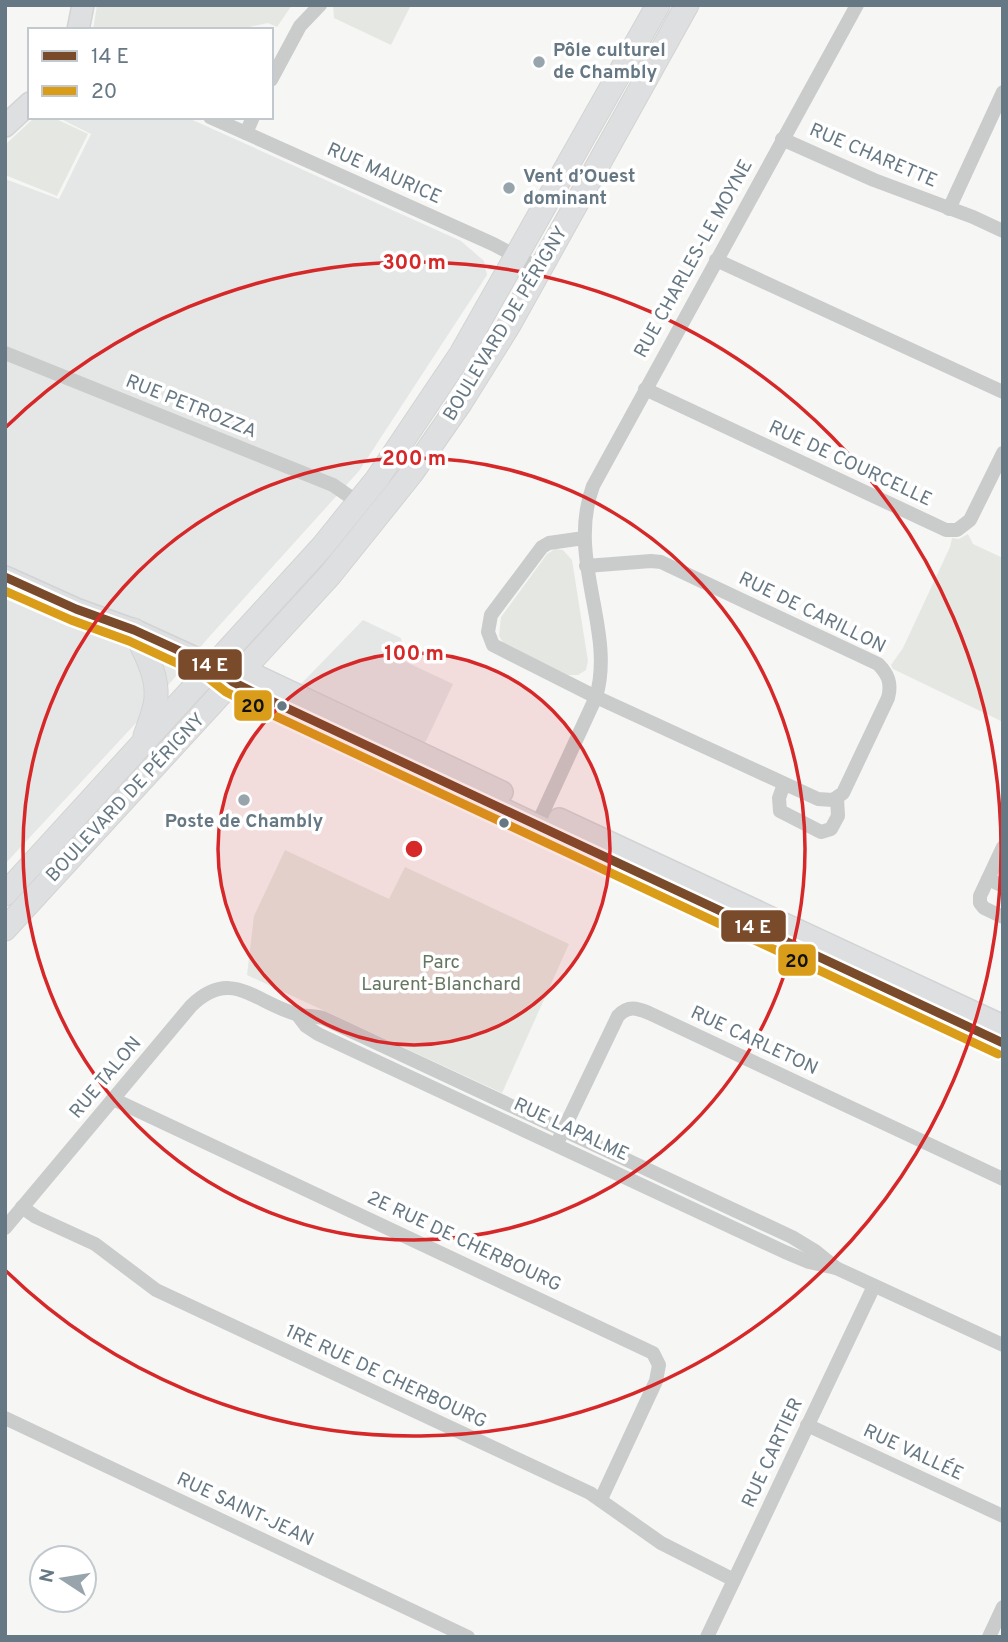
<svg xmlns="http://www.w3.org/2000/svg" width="1008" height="1642" viewBox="0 0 1008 1642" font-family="Overpass,sans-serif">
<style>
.built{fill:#e5e6e6}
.green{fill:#e5e8e2}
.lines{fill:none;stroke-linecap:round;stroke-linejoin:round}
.secondary-casing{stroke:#d2d3d4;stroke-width:24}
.primary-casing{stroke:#d3d3d3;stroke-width:25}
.street{stroke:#cacccc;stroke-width:14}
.secondary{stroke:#dedfe0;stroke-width:21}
.primary{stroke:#dedfe0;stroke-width:23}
.bus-1-casing{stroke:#fff;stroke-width:14}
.bus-2-casing{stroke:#fff;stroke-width:14}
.bus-1{stroke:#7a4b2a;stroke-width:9}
.bus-2{stroke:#da9d1a;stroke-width:9}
.ring{fill:none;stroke:#d62828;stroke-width:3.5}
.poi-dot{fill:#98a4ac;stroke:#fff;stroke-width:2.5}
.bus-dot{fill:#667884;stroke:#fff;stroke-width:2.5}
.labels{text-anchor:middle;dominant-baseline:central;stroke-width:7;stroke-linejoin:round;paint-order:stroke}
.poi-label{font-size:19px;font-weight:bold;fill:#667884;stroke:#fff;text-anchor:start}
.street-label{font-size:19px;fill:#667884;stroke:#fff}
.park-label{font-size:19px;fill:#667761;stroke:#fff}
.centre{fill:#d62828;stroke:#fff;stroke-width:3.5}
.ring-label{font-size:21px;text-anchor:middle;font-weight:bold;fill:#d62828;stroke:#fff;stroke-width:7;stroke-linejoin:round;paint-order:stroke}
.line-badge{stroke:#fff;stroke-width:2.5}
.badge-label{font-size:19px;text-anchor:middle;font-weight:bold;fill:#fff}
.pale-badge-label{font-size:19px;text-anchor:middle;font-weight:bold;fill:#111}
</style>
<rect width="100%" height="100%" fill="#f6f6f5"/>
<!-- built -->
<g class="built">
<polygon points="57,117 186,117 461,241 484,261 487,275 359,471 209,637 136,723 5,864 5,179 59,199 91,134"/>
<polygon points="363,620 401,638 406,662 453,684 425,743 301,684"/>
</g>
<!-- green -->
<g class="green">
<polygon points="97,5 292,5 277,27 268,23 235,30 93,30"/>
<polygon points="333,5 411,5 391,45 334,18"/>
<polygon points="35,117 52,117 88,134 57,196 5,175 5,145"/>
<polygon points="968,534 973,544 1003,558 1003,722 893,669 891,665 903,648 950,547 952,538 959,539"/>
<polygon points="555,549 563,550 572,560 588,661 586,670 578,675 568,675 504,644 499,636 501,617 547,554"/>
<polygon points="285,850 389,899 405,867 569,944 502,1093 247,975 254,916"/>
</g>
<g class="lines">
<defs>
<g id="secondary">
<polyline points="78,30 83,5"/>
<polyline points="5,126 30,103"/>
<polyline points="5,577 76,609 134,630 213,666 233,682 263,697 1003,1043"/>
<polyline points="229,668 244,670 502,792"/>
<polyline points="559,819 1003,1026"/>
</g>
<g id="primary">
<path d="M134 630C144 651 158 674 156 698 155 711 149 724 145 736"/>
<polyline points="5,894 322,547 377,479 461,354 658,5"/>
<polyline points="5,929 330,575 411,474 461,402 509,325 687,5"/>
</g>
</defs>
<!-- secondary casing -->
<use href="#secondary" class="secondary-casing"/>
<!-- primary casing -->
<use href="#primary" class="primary-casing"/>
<!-- street -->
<g class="street">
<polyline points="271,80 300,26 320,5"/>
<polyline points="210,117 493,244 540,269"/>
<polyline points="246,133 253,117"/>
<polyline points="782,139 874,180 973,217 1003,231"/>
<polyline points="949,209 1003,92"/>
<polyline points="716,260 1003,392"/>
<polyline points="5,353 333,485 359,503"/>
<polyline points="645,389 946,530 957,530 970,520 1003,453"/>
<path d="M584 538 549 543 542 547 491 615 488 632 493 645 596 697 818 799 833 800 843 793 888 698C892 683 888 674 878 664L661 562 651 561 586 566"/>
<polyline points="784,784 779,798 780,811 821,832 831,829 838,816 837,798"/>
<path d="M537 825 596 697C616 630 566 559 593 486L857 5"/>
<polyline points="1003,847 988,879 1003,886"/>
<polyline points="988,879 980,896 980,903 984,908 1003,917"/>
<polyline points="297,1014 306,1026 318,1034 785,1252 809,1262 836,1268 1003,1345"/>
<polyline points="113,1099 653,1353 659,1365 656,1381 601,1499"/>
<path d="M559 1139 618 1016C628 1005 637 1008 649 1013L1003 1179"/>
<polyline points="22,1207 36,1217 95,1244 156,1290 590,1493 661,1543 734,1580"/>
<path d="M5 1228 191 1006C231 967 254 1002 296 1014 304 1016 314 1016 323 1018L792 1237 815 1251 836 1268"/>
<polyline points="5,1418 468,1637"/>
<polyline points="807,1425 1003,1516"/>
<polyline points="707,1637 874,1286"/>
<polyline points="989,1637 1003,1607"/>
</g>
<!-- secondary -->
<use href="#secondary" class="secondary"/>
<!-- primary -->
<use href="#primary" class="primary"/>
<defs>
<polyline id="bus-1" points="5,577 76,609 134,630 213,666 233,682 263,697 1003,1043"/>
<polyline id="bus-2" points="5,591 71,620 129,641 207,677 226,692 258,708 998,1054"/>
</defs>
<!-- bus-1 casing -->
<use href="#bus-1" class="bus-1-casing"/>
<!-- bus-2 casing -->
<use href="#bus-2" class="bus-2-casing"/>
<!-- bus-1 -->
<use href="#bus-1" class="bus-1"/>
<!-- bus-2 -->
<use href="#bus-2" class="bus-2"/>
</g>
<!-- distance rings -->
<circle cx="414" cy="849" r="196" fill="#d62828" fill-opacity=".12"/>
<g class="ring">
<circle cx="414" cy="849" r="196"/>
<circle cx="414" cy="849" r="391"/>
<path d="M6 427A587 587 0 1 1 6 1271"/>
</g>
<!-- markers -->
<g class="poi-dot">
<circle cx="539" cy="62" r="7"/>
<circle cx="509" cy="188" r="7"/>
<circle cx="244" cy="800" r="7"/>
</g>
<g class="bus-dot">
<circle cx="282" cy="706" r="6"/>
<circle cx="504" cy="823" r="6"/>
</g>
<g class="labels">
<!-- poi labels -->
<g class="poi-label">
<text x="553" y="51">Pôle culturel<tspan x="553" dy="22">de Chambly</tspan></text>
<text x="523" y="177">Vent d’Ouest<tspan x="523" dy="22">dominant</tspan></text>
<text x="244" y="822" text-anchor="middle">Poste de Chambly</text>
</g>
<!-- street labels -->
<g class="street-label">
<text transform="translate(873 156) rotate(23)">RUE CHARETTE</text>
<text transform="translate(384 174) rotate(24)">RUE MAURICE</text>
<text transform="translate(694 259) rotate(-61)">RUE CHARLES-LE MOYNE</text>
<text transform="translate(506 324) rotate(-59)">BOULEVARD DE PÉRIGNY</text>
<text transform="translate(191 407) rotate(22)">RUE PETROZZA</text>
<text transform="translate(850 464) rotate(25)">RUE DE COURCELLE</text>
<text transform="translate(812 613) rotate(26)">RUE DE CARILLON</text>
<text transform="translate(126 798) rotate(-47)">BOULEVARD DE PÉRIGNY</text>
<text transform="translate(754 1041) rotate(25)">RUE CARLETON</text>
<text transform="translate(106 1078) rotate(-50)">RUE TALON</text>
<text transform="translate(571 1130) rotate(25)">RUE LAPALME</text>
<text transform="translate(464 1242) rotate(25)">2E RUE DE CHERBOURG</text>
<text transform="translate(386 1377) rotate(25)">1RE RUE DE CHERBOURG</text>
<text transform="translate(773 1453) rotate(-65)">RUE CARTIER</text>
<text transform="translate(913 1453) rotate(25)">RUE VALLÉE</text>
<text transform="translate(245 1510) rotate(25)">RUE SAINT-JEAN</text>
</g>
<!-- park labels -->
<g class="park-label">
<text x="441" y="963">Parc<tspan x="441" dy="22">Laurent-Blanchard</tspan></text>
</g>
</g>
<circle cx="414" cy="849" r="10" class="centre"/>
<g class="ring-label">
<text x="414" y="269">300 m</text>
<text x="414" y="465">200 m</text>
<text x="414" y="660">100 m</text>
</g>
<g class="line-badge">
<rect x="177" y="648" width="66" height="33" rx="7" fill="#7a4b2a"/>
<rect x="233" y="689" width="40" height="33" rx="7" fill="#da9d1a"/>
<rect x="720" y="909" width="67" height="34" rx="7" fill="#7a4b2a"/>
<rect x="777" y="943" width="40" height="34" rx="7" fill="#da9d1a"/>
</g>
<g class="badge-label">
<text x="210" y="671">14 E</text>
<text x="753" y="933">14 E</text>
</g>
<g class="pale-badge-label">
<text x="253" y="712">20</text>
<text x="797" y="967">20</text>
</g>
<!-- border -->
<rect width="1008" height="1642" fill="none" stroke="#667884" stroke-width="14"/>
<!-- legend -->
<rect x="28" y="28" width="245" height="91" fill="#ffffff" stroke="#c2c9ce" stroke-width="2"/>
<rect x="42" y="51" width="35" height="10" fill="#7a4b2a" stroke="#c2c9ce" stroke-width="2"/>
<text x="91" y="63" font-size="21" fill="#667884">14 E</text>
<rect x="42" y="86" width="35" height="10" fill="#da9d1a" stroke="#c2c9ce" stroke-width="2"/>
<text x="91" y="98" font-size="21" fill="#667884">20</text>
<!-- north arrow -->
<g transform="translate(63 1579) rotate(282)"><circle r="33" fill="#ffffff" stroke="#c2c9ce" stroke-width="2"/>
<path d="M0-5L12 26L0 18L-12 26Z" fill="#98a4ac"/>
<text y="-10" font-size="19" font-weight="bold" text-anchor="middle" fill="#667884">N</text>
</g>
</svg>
